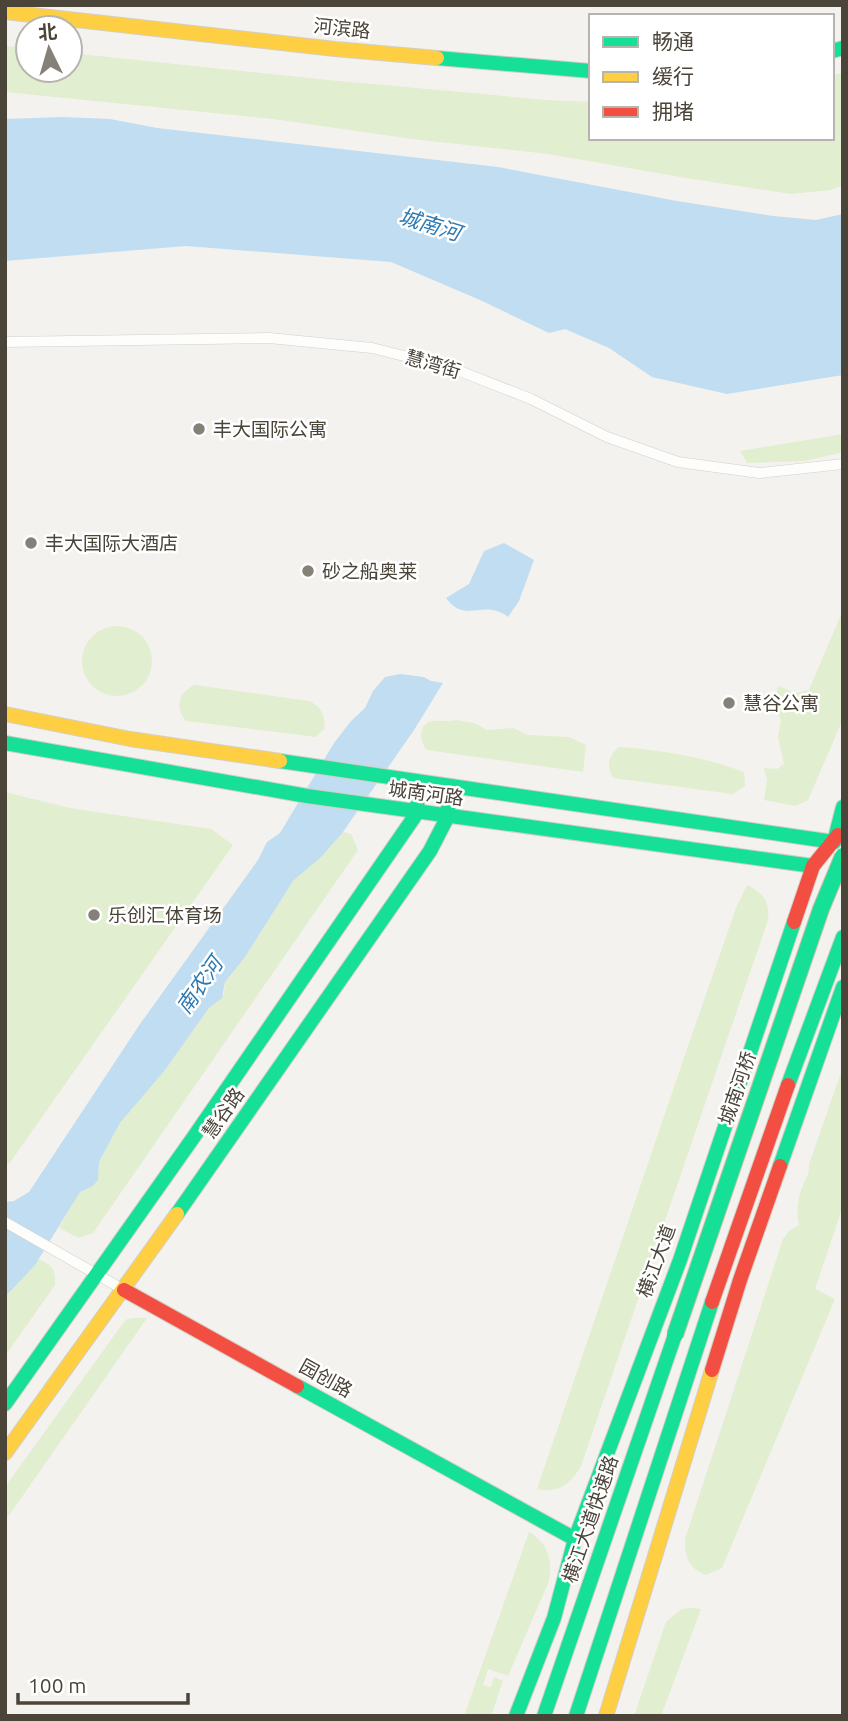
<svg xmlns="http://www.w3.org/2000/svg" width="848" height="1721" viewBox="0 0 848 1721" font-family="Ubuntu,'Noto Sans SC',sans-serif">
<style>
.green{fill:#e1eecf}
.water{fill:#c0ddf1}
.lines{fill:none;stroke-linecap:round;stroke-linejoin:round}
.street-casing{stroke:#d2d0cb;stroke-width:11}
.fast-casing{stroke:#d3cfc5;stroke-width:16}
.slow-casing{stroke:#d3cfc5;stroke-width:16}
.jam-casing{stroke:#d3cfc5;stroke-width:16}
.street{stroke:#fdfdfc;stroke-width:10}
.fast{stroke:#16e098;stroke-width:14}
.slow{stroke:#ffcf43;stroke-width:14}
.jam{stroke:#f24e42;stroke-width:14}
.fast-bridge-casing{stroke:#ccbfa9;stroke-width:18;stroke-linecap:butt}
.fast-bridge{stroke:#16e098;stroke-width:16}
.poi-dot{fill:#868178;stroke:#fff;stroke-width:2.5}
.labels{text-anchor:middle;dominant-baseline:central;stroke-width:5;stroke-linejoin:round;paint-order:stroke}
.street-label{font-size:19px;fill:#4b4439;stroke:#fff}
.poi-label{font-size:19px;fill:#4b4439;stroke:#fff;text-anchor:start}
.water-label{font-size:21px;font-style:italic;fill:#2e7ab2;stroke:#fff}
</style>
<rect width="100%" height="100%" fill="#f4f2ee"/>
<!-- green -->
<g class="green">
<polygon points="5,46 28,48 28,70 70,70 70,53 328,80 547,100 591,102 591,138 832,138 832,75 843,73 843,185 831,190 791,194 686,178 548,154 412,139 273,119 5,92"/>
<polygon points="843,434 843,452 805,461 747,463 740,451"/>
<polygon points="843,610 843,719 808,800 796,806 764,800 767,780 764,768 777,769 784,764 778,737 781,721 775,705 778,686 795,693 809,690"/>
<circle cx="117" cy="661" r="35"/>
<path d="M195 685 309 701C321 706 326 716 324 729L316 737 186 721C174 708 179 691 195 685Z"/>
<path d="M456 720 474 723 487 730 513 728 528 735 569 737 586 745 583 772 427 750C419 742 418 724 432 721 439 720 448 722 456 720Z"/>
<path d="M619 747C661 750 704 757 744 772L745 786 733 794 613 778C606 766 608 756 619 747Z"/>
<polygon points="5,792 70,808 211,829 233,845 9,1164 5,1165"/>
<polygon points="343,832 351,834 358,850 93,1233 79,1238 59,1228 80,1191 93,1186 98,1180 99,1162 120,1123 165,1070 209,1008 224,994 225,982 245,957 293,881 321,856"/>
<path d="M747 885C763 892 770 902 768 920L581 1466C571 1484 558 1494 537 1489L688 1046 736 908Z"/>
<path d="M843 1067V1206L815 1289 835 1299 722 1568 706 1575C688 1568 685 1557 685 1539L783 1239 789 1231 799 1225C796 1214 798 1196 803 1185 807 1175 809 1176 809 1164Z"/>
<path d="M39 1259C52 1265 56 1270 55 1285L5 1356V1297Z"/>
<polygon points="134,1318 147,1318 5,1521 5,1487 121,1326 127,1319"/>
<path d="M529 1532C548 1543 553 1560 549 1581L508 1676 488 1669 483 1685 491 1687 494 1677 503 1681 491 1716H464Z"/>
<polygon points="692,1608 701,1609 661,1716 634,1716 666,1622 682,1609"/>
</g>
<!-- water -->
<g class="water">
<polygon points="63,117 110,119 157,128 498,167 677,201 773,216 816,220 843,214 843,375 727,394 652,377 609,348 565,329 549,333 480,300 391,262 186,246 5,261 5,119"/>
<path d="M504 543 534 560 519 601 508 617C483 598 466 625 446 598L469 584 484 551Z"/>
<polygon points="400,674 424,677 431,681 443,683 414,730 343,832 321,857 293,881 245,957 225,982 222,998 209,1008 165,1070 120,1123 99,1162 98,1180 93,1186 80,1192 35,1265 5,1297 5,1202 14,1201 29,1192 140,1024 258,860 267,842 280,833 334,743 351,721 365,708 373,691 385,677"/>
</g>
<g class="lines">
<defs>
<g id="street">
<polyline points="5,342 269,338 372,348 452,368 531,399 607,437 678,462 759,473 843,464"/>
<polyline points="5,1222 124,1290"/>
</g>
<g id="fast">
<polyline points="832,51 843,48"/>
<polyline points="437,58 591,71"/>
<polyline points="5,743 307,796 813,866"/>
<polyline points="280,761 834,842"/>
<polyline points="834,842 843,807"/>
<polyline points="788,1085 843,937"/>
<polyline points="780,1166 843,987"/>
<polyline points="177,1214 430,851 447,818 450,786"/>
<polyline points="297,1386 575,1539"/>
<polyline points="5,1404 193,1138 417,813 418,782"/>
<polyline points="516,1716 554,1618 575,1539 680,1260 794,922"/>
<polyline points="544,1716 675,1335"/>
<polyline points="576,1716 712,1302"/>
</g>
<g id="slow">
<polyline points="5,12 335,49 437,58"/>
<polyline points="5,714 130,739 280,761"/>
<polyline points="5,1453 177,1214"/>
<polyline points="606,1716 712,1370"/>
</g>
<g id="jam">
<polyline points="794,922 813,866 838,835"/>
<polyline points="124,1290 297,1386"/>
<polyline points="712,1302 788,1085"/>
<polyline points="712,1370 740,1280 780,1166"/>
</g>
</defs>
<!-- street casing -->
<use href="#street" class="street-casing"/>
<!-- fast casing -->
<use href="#fast" class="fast-casing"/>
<!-- slow casing -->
<use href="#slow" class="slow-casing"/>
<!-- jam casing -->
<use href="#jam" class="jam-casing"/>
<!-- street -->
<use href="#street" class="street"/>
<!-- fast -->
<use href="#fast" class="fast"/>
<!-- slow -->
<use href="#slow" class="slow"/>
<!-- jam -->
<use href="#jam" class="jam"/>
<defs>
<polyline id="fast-bridge" points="675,1335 821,909 843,856"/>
</defs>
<!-- fast-bridge casing -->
<use href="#fast-bridge" class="fast-bridge-casing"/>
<!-- fast-bridge -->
<use href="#fast-bridge" class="fast-bridge"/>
</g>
<!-- markers -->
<g class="poi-dot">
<circle cx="199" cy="429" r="7"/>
<circle cx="31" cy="543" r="7"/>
<circle cx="308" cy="571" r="7"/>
<circle cx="729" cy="703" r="7"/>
<circle cx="94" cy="915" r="7"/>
</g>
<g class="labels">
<!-- street labels -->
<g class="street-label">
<text transform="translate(342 28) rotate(6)">河滨路</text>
<text transform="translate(433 364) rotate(16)">慧湾街</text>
<text transform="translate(426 793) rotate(8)">城南河路</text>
<text transform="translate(737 1088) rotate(-71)">城南河桥</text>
<text transform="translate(223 1113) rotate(-55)">慧谷路</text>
<text transform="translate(656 1261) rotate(-70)">横江大道</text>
<text transform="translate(326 1378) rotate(29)">园创路</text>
<text transform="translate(590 1519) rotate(-71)">横江大道快速路</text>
</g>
<!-- poi labels -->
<g class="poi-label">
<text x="213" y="429">丰大国际公寓</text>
<text x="45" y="543">丰大国际大酒店</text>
<text x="322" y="571">砂之船奥莱</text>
<text x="743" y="703">慧谷公寓</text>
<text x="108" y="915">乐创汇体育场</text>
</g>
<!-- water labels -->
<g class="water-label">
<text transform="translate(430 224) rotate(17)">城南河</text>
<text transform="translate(199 985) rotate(-55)">南农河</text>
</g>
</g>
<!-- border -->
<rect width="848" height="1721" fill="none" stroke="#4b4439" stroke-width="14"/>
<!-- legend -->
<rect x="589" y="14" width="245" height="126" fill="#ffffff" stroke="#b7b4b0" stroke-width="2"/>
<rect x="603" y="37" width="35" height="10" fill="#16e098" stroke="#b7b4b0" stroke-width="2"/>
<text x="652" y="49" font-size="21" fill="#4b4439">畅通</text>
<rect x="603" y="72" width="35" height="10" fill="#ffcf43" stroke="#b7b4b0" stroke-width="2"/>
<text x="652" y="84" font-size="21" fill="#4b4439">缓行</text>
<rect x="603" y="107" width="35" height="10" fill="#f24e42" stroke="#b7b4b0" stroke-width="2"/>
<text x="652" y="119" font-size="21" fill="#4b4439">拥堵</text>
<!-- north arrow -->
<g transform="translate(49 49) rotate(355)"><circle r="33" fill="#ffffff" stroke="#b7b4b0" stroke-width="2"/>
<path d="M0-5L12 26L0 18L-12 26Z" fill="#868178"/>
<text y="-10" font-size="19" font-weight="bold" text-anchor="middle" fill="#4b4439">北</text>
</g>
<!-- scale -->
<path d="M18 1693v10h170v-10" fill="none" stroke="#4b4439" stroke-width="3.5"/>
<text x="28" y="1693" font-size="21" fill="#4b4439" stroke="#ffffff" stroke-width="5" paint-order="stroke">100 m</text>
</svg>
